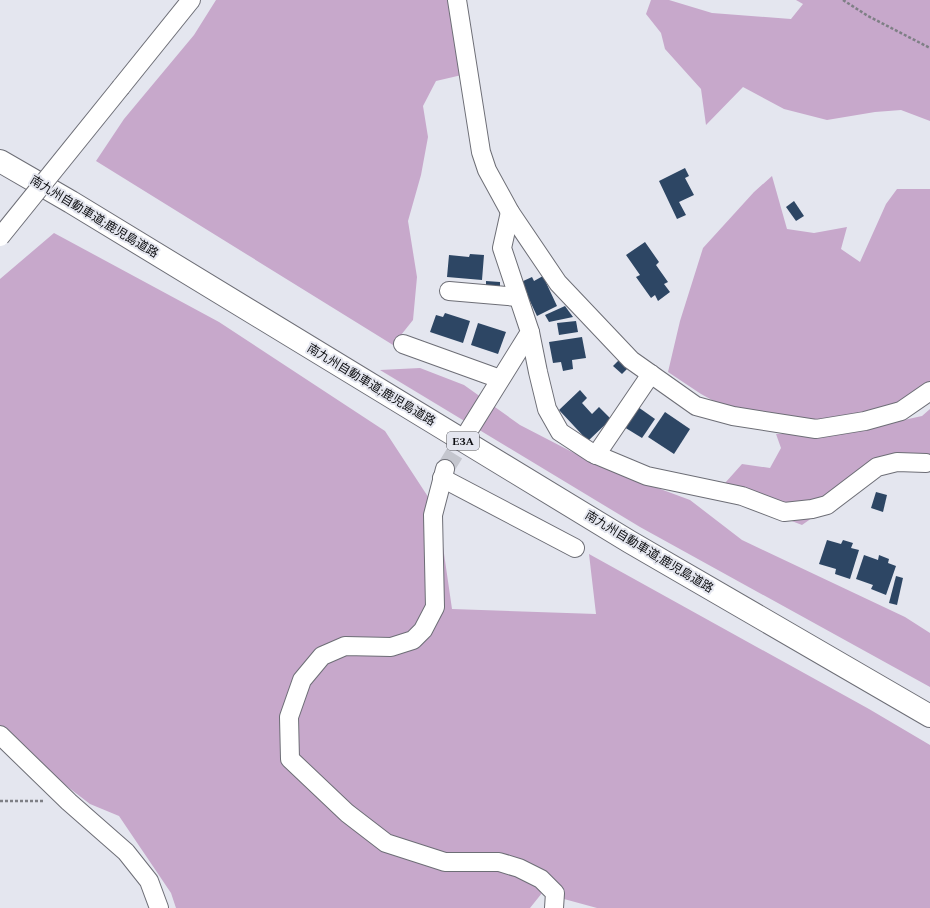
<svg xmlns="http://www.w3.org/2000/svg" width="930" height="908" viewBox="0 0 930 908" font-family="Spectral,'Noto Sans JP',serif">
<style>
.forest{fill:#c7a8cb}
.building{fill:#2d4664}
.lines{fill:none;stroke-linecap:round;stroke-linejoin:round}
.minor-tunnel{stroke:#c4c6ce;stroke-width:18;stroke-dasharray:18 9;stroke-linecap:butt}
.minor-casing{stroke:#6d6e76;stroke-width:20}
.highway-casing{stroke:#6d6e76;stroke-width:24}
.path{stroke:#7e7f85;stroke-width:2.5;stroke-dasharray:3 2;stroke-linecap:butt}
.minor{stroke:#fff;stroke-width:18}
.highway{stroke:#fff;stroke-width:22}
.minor-bridge-casing{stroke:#6d6e76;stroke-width:20;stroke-linecap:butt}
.minor-bridge{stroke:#fff;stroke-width:18}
.labels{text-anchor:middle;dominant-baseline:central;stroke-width:4;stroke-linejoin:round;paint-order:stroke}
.shield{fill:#e4e6ef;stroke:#4e4f54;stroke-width:1}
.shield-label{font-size:11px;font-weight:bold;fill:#0d0e11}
.street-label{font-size:12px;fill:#0d0e11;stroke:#e4e6ef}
</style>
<rect width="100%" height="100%" fill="#e4e6ef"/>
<!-- forest -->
<g class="forest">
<polygon points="216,0 460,0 466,74 436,81 423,106 428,137 421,175 408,221 417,277 413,320 393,345 96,161 124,119 194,35"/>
<polygon points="651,0 669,0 712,13 791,19 803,4 796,0 930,0 930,121 901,110 875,112 827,120 784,109 743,87 706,125 701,89 665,49 661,33 646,14"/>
<polygon points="772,176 787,229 814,233 847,227 841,249 860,262 886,204 897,189 930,189 930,392 836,422 745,418 701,394 668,372 680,321 703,248 754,192"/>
<polygon points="54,233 219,322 385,431 438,512 452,609 596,614 589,554 869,709 930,745 930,908 597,908 542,893 530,908 176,908 171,893 119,816 90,804 25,754 0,739 0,279"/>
<polygon points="420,368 464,385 520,425 576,454 636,480 690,500 742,540 905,617 930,633 930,687 640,527 380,370"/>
<polygon points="930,409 930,460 900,456 802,525 717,492 742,464 770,468 781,448 776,434 815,434 863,429 922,416"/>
</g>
<!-- building -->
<g class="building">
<polygon points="685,168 689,176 685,178 694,195 679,202 686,215 677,219 659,181"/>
<polygon points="794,201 804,216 796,221 786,207"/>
<polygon points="645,242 659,262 656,265 668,282 664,284 670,292 658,301 655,295 651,298 636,277 640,275 626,255"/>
<polygon points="470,254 484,255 482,280 447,277 449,255 469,257"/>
<polygon points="543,276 557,306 537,316 521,282 532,277 534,281"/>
<polygon points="486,281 500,282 500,290 486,288"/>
<polygon points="565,306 573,317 549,322 545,315"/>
<polygon points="445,313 470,321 463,343 430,332 436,315 443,317"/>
<polygon points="576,321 578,332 559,335 557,323"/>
<polygon points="478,323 506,332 498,354 471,345"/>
<polygon points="582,337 586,358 572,360 573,369 563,371 561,362 553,363 549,342"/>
<polygon points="619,360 627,369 622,374 613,366"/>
<polygon points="580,390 587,398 582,403 592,414 599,407 611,419 588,441 559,410"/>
<polygon points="638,407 655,419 642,438 624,427"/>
<polygon points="665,412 690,429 674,454 648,437"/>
<polygon points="876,492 887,495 883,512 871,508"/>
<polygon points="827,540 841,544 843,540 853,543 851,548 859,550 850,579 835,574 836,569 819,564"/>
<polygon points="864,555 878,560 879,555 889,559 888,563 896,566 886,595 871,589 873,585 856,579"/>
<polygon points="896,576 903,578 897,605 889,603"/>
</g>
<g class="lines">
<!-- minor-tunnel -->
<polyline class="minor-tunnel" points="445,469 469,430"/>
<defs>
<g id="minor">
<polyline points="457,0 481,152 487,170 510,212 558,283 631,360 696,406 733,416 816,429 865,421 901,411 930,391"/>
<polyline points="121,87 191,0"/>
<polyline points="449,291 518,297"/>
<polyline points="530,332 538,372 547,409 560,432 592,453 647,476 742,496 784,512 812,509 827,505 877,467 897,462 926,463"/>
<polyline points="403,344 500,379"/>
<polyline points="469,430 530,332 502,248 510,212"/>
<polyline points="596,455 651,374"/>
<polyline points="445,469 433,515 435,607 423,630 413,640 391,647 345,646 322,656 302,680 289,717 290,759 347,813 386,843 445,862 499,862 519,868 541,879 555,893 554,908"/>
<polyline points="442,478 575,548"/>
<polyline points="0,735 69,802 126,852 149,881 159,908"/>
</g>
<polyline id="highway" points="0,161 71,202 630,542 930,716"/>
</defs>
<!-- minor casing -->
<use href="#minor" class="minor-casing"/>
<!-- highway casing -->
<use href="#highway" class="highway-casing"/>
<!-- path -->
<g class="path">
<polyline points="843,0 868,16 930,48"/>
<polyline points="0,801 43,801"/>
</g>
<!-- minor -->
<use href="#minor" class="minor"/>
<!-- highway -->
<use href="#highway" class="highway"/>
<defs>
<polyline id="minor-bridge" points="0,237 121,87"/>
</defs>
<!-- minor-bridge casing -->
<use href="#minor-bridge" class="minor-bridge-casing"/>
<!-- minor-bridge -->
<use href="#minor-bridge" class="minor-bridge"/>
</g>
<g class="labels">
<!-- shield labels -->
<rect class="shield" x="447" y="432" width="32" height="18" rx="3"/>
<g class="shield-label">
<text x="463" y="441">E3A</text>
</g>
<!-- street labels -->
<g class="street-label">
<text transform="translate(94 217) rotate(31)">南九州自動車道;鹿児島道路</text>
<text transform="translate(371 385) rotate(31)">南九州自動車道;鹿児島道路</text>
<text transform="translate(649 552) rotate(31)">南九州自動車道;鹿児島道路</text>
</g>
</g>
</svg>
